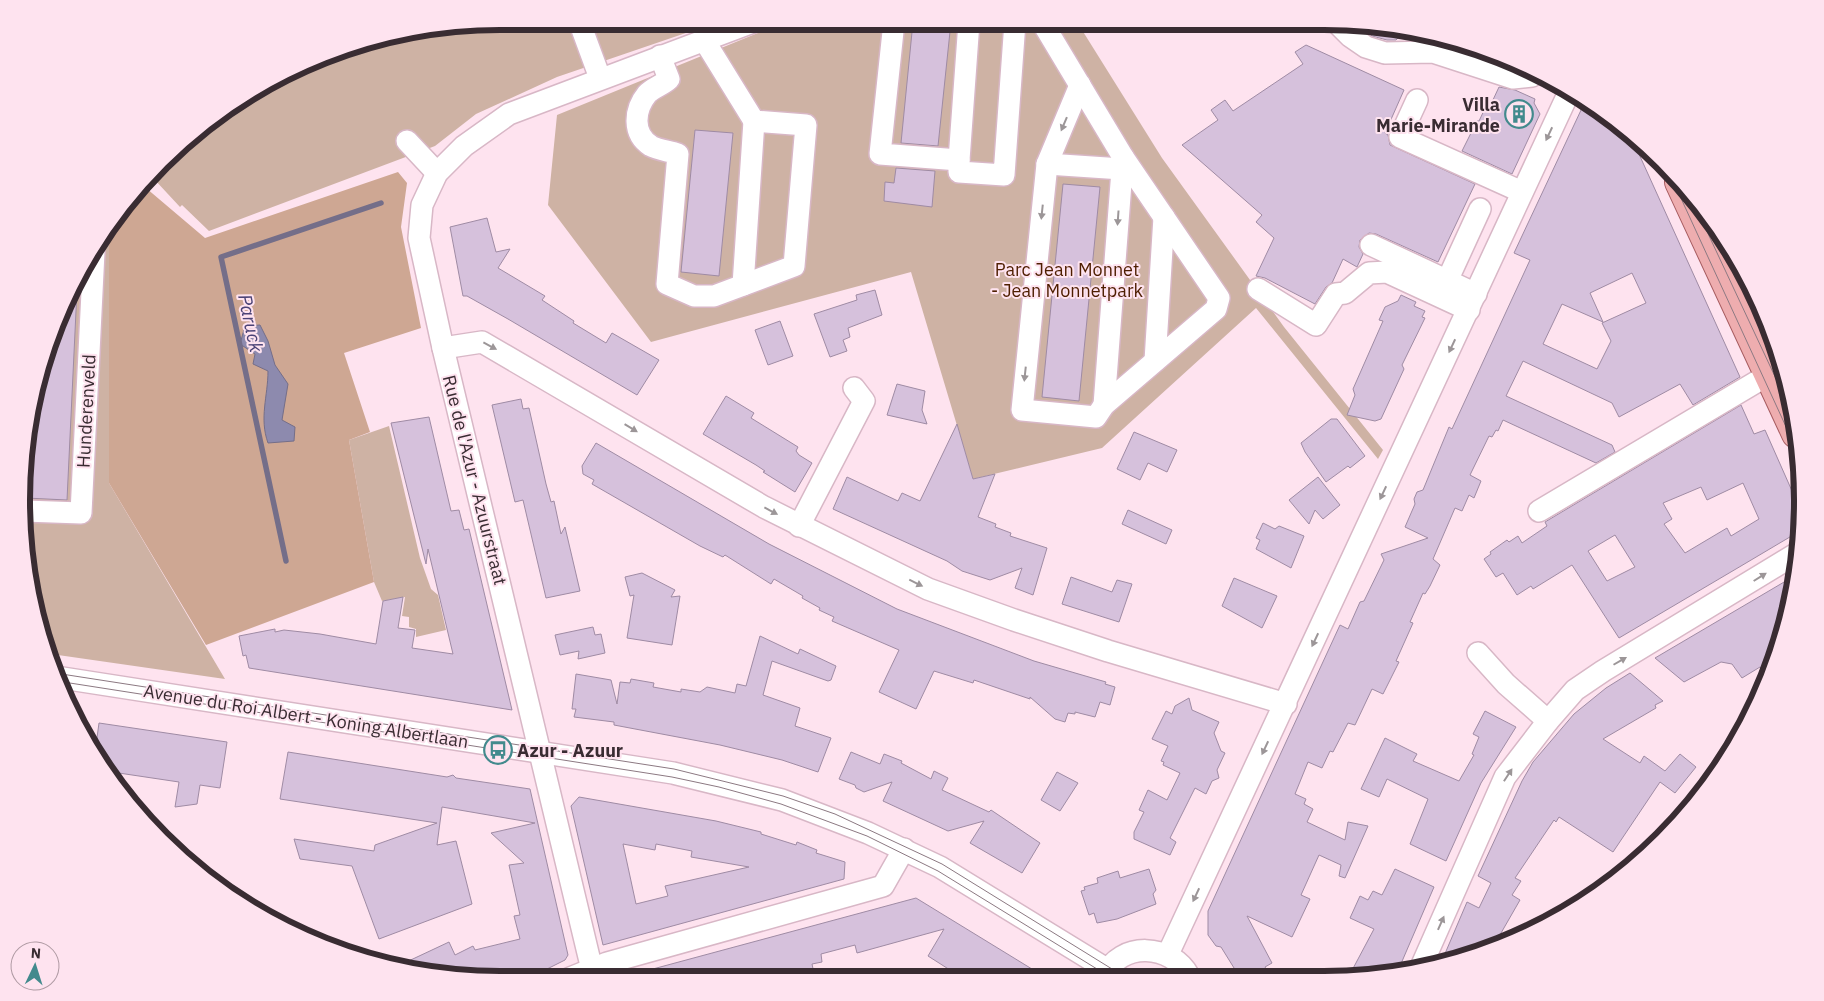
<svg xmlns="http://www.w3.org/2000/svg" width="1824" height="1001" viewBox="0 0 1824 1001" font-family="'IBM Plex Sans',sans-serif">
<style>
.green{fill:#ceb2a4}
.forest{fill:#cea793}
.water{fill:#8d8aae;stroke:#746e89}
.lines{fill:none;stroke-linecap:round;stroke-linejoin:round}
.stream{stroke:#746e89;stroke-width:5.5}
.building{fill:#d6c1dc;stroke:#9f8ba4;fill-rule:evenodd}
.minor-casing{stroke:#d8b7c6;stroke-width:24}
.major-casing{stroke:#a75c60;stroke-width:30}
.minor{stroke:#fff;stroke-width:21}
.major{stroke:#eeadaf;stroke-width:28}
.tram{stroke:#8c7982;stroke-width:1}
.oneway{fill:#9c9698}
.labels{text-anchor:middle;dominant-baseline:central;stroke-width:4;stroke-linejoin:round;paint-order:stroke}
.poi-label{font-size:18px;font-weight:bold;fill:#392c32;stroke:#fee3ef;text-anchor:end}
.park-label{font-size:18px;fill:#4e1e00;stroke:#fee3ef}
.street-label{font-size:18px;fill:#392c32;stroke:#fee3ef}
.water-label{font-size:19px;font-style:italic;fill:#4b4376;stroke:#fee3ef}
.rim{fill:none;stroke:#392c32;stroke-width:6}
</style>
<rect width="100%" height="100%" fill="#fee3ef"/>
<!-- green -->
<g class="green">
<polygon points="501,21 718,22 557,77 476,114 435,146 209,231 182,205 180,207 154,179 209,120 347,47"/>
<polygon points="785,22 1077,22 1162,158 1284,327 1383,450 1378,459 1256,308 1102,448 973,479 911,272 651,342 548,205 557,115"/>
<polygon points="144,189 109,483 225,679 51,654 22,532 38,376 102,234"/>
<polygon points="389,426 420,558 431,589 438,595 446,630 416,637 416,629 409,627 409,617 402,616 405,597 382,601 374,582 349,440"/>
</g>
<!-- forest -->
<polygon class="forest" points="398,172 407,183 401,227 421,328 344,353 370,432 349,440 374,582 206,645 109,483 109,227 146,188 205,238"/>
<!-- water -->
<path class="water" d="M260 325 268 341 275 365 288 384 282 420 295 427 294 441 268 443C259 418 268 396 268 371L253 364 255 354 240 344 245 326Z"/>
<g class="lines">
<!-- stream -->
<polyline class="stream" points="286,561 221,257 381,203"/>
</g>
<!-- building -->
<g class="building">
<polygon points="913,22 951,22 938,146 901,143"/>
<polygon points="1354,22 1355,22 1405,31 1396,40 1387,40 1372,36"/>
<polygon points="1306,45 1404,90 1385,133 1388,135 1390,145 1475,184 1438,262 1376,234 1369,233 1360,240 1359,247 1363,254 1357,267 1343,259 1332,283 1326,287 1315,304 1265,278 1256,276 1274,238 1256,222 1262,215 1182,145 1218,120 1211,110 1225,100 1233,111 1303,64 1295,52"/>
<polygon points="1499,87 1515,90 1535,99 1534,103 1540,114 1512,174 1462,151 1477,121 1479,121 1489,100 1492,102"/>
<path d="M1589 104 1629 132 1740 377 1693 405 1680 384 1619 417 1612 403 1523 361 1506 396 1612 445 1615 452 1596 463 1503 420 1498 431 1496 430 1492 437 1489 436 1470 475 1481 481 1474 498 1469 495 1462 511 1455 508 1433 559 1440 565 1430 586 1425 594 1423 593 1410 622 1413 623 1396 661 1399 662 1383 694 1372 689 1355 725 1348 723 1333 752 1330 751 1322 768 1308 762 1295 794 1306 799 1304 804 1313 809 1307 822 1345 840 1348 822 1368 826 1345 878 1339 876 1341 865 1319 855 1301 895 1310 899 1292 937 1247 916 1272 963 1265 967 1270 976H1239L1221 947 1216 946 1208 935V911L1340 625 1348 629 1360 602 1364 601 1384 560 1381 554 1428 538 1405 527 1415 504 1414 499 1417 492 1423 490 1449 427 1452 429 1530 260 1514 253 1582 108ZM1632 273 1646 303 1602 323 1611 341 1597 369 1543 344 1562 304 1603 322 1590 293Z"/>
<polygon points="695,130 733,133 719,276 681,272"/>
<polygon points="896,168 935,171 932,207 884,201 885,182 894,183"/>
<polygon points="1063,184 1100,187 1079,401 1042,397"/>
<polygon points="487,218 496,252 510,249 498,268 545,296 542,300 574,321 573,323 606,343 612,333 659,360 637,395 508,319 467,296 463,296 450,227"/>
<polygon points="77,290 67,500 26,498 38,376"/>
<polygon points="875,290 882,315 848,328 850,337 843,340 847,351 830,357 814,314 857,300 856,295"/>
<polygon points="1401,295 1416,302 1414,306 1425,311 1422,317 1425,318 1402,365 1404,369 1381,419 1375,421 1347,415 1355,395 1353,389 1383,321 1379,320 1385,307 1398,301"/>
<polygon points="780,321 793,356 768,365 755,330"/>
<polygon points="897,384 925,391 922,410 927,424 887,415"/>
<polygon points="726,396 754,413 751,418 798,447 796,451 799,455 812,463 795,492 763,472 765,471 756,465 703,434"/>
<polygon points="521,399 523,409 529,408 546,484 551,502 554,501 561,534 565,527 580,591 546,598 523,500 515,502 492,405"/>
<path d="M1741 405 1754 434 1765 430 1800 509V531L1741 566 1619 638 1572 565 1533 589 1531 586 1517 595 1503 573 1496 577 1484 559 1491 554 1490 552 1507 540 1509 542 1518 536 1522 543 1547 526 1545 522ZM1743 483 1759 519 1731 536 1727 528 1685 553 1664 524 1672 519 1663 503 1701 487 1707 500ZM1615 535 1635 567 1607 581 1588 551Z"/>
<polygon points="429,417 451,511 459,510 464,530 469,529 512,710 249,668 246,655 243,656 239,636 275,629 275,632 284,630 320,634 376,644 383,601 403,597 398,628 415,630 412,648 453,654 428,549 426,564 391,423"/>
<polygon points="1331,419 1337,419 1365,456 1350,468 1348,466 1326,482 1305,452 1301,443"/>
<polygon points="957,424 973,479 995,474 978,517 996,524 995,527 1011,533 1010,536 1047,548 1033,595 1015,588 1022,568 990,580 962,571 947,561 833,509 847,477 898,501 902,493 920,501"/>
<polygon points="1134,432 1177,450 1167,472 1148,463 1140,480 1117,469"/>
<polygon points="596,443 769,544 897,609 1034,661 1106,682 1105,684 1115,687 1110,705 1100,702 1095,717 1075,712 1075,714 1068,713 1065,722 1055,719 1030,697 1030,699 974,680 973,683 934,671 916,709 879,692 899,650 832,621 834,617 819,610 820,608 802,598 803,596 774,579 771,584 725,555 723,557 700,546 592,484 594,480 583,474 582,466"/>
<polygon points="1318,477 1340,505 1323,519 1315,510 1309,524 1289,500"/>
<polygon points="1128,510 1172,530 1166,544 1122,524"/>
<polygon points="1263,523 1275,529 1279,526 1304,536 1291,568 1256,549 1260,540 1256,538"/>
<polygon points="642,573 675,590 671,597 680,596 672,645 627,638 634,595 630,596 625,577"/>
<polygon points="1796,575 1777,655 1768,675 1760,667 1742,678 1732,664 1721,662 1684,682 1655,658"/>
<polygon points="1071,577 1112,592 1117,580 1132,584 1119,622 1062,604"/>
<polygon points="1234,578 1277,596 1262,628 1222,606"/>
<polygon points="593,627 595,635 601,634 605,653 578,659 579,651 560,655 555,635"/>
<polygon points="760,636 798,654 800,649 836,666 831,680 828,681 772,661 763,695 800,708 795,726 831,738 818,772 782,760 720,745 614,725 614,722 574,717 576,709 572,709 576,674 611,680 617,704 620,682 630,683 631,679 654,683 653,687 681,692 681,689 700,692 707,687 735,693 737,684 746,686"/>
<polygon points="1630,673 1663,701 1655,705 1656,708 1603,739 1640,763 1644,756 1665,771 1680,754 1696,767 1675,793 1660,782 1613,852 1559,817 1556,822 1554,820 1515,878 1521,881 1512,895 1520,900 1493,947 1478,954 1441,963 1467,902 1479,908 1491,883 1478,876 1522,781 1533,762 1574,714 1606,688"/>
<polygon points="1189,698 1192,710 1219,722 1214,733 1221,751 1225,753 1217,770 1219,778 1212,781 1206,794 1195,788 1170,838 1176,842 1170,855 1134,839 1134,832 1144,812 1139,810 1148,790 1167,800 1180,773 1163,765 1164,762 1161,761 1168,746 1152,739 1166,711 1172,714 1175,706"/>
<polygon points="1485,711 1516,727 1481,783 1446,861 1410,844 1428,799 1387,779 1379,797 1361,789 1385,738 1417,754 1413,761 1459,781 1474,755 1472,754 1479,737 1473,734"/>
<polygon points="99,723 227,742 220,788 200,785 197,804 175,807 179,782 112,772 96,745"/>
<polygon points="288,752 447,777 453,775 456,778 530,789 568,955 565,960 527,979 469,979 400,965 449,942 455,955 473,946 475,950 520,939 514,916 520,915 509,865 524,863 491,833 535,823 442,807 437,845 456,841 472,904 379,939 352,866 300,859 294,839 374,851 375,845 437,823 280,799"/>
<polygon points="851,752 880,764 884,754 902,761 901,763 931,779 934,771 948,778 942,790 989,812 991,810 1040,843 1022,873 970,843 984,821 948,831 883,801 892,782 864,792 856,788 855,785 839,779"/>
<polygon points="1057,772 1078,783 1060,811 1041,800"/>
<path d="M579 797 716 821 761 832V834L796 845 797 842 817 850 816 853 845 862 844 879 603 945 571 806ZM623 844 655 850 656 844 692 851 691 857 749 867 665 886 668 896 636 904Z"/>
<polygon points="1149,869 1156,890 1153,894 1156,904 1117,919 1097,923 1094,913 1089,915 1081,891 1085,890 1084,887 1098,883 1097,878 1118,871 1120,878"/>
<polygon points="1395,869 1434,887 1397,973 1386,976 1349,976 1374,929 1350,918 1360,896 1368,900 1373,891 1382,895"/>
<polygon points="916,898 1045,977 961,977 928,956 944,929 857,953 855,945 821,954 822,962 812,964 815,978 639,978 638,973"/>
</g>
<g class="lines">
<defs>
<g id="minor">
<polyline points="579,21 600,78"/>
<polyline points="894,22 880,154 959,160 969,22"/>
<polyline points="1042,22 1123,157 1104,405"/>
<polyline points="1336,22 1350,36 1366,47 1385,53 1433,52 1513,78 1532,76 1533,73"/>
<path d="M660 56 669 79C663 85 652 88 647 94 634 110 632 134 651 146 658 150 670 151 678 154L667 284 694 296H714L794 266 806 125 754 121 704 40"/>
<polyline points="1080,85 1047,164 1022,410 1096,417 1104,405 1216,309 1219,298 1123,157"/>
<polyline points="1417,100 1400,137 1522,192"/>
<polyline points="407,141 437,173"/>
<polyline points="959,160 959,172 1004,175 1015,22"/>
<polyline points="1047,164 1122,169"/>
<polyline points="1371,245 1476,294"/>
<polyline points="1447,281 1480,209"/>
<polyline points="743,285 754,121"/>
<polyline points="1258,289 1316,325 1336,294 1345,293 1369,273 1387,272 1469,310"/>
<polyline points="443,348 482,342 764,507 928,589 1014,620 1108,651 1286,704"/>
<polyline points="1155,361 1164,217"/>
<polyline points="24,511 81,513 94,252"/>
<polyline points="1539,511 1768,375"/>
<polyline points="799,526 864,401 854,388"/>
<polyline points="1478,653 1506,684 1548,721"/>
<polyline points="56,677 673,773 782,800 868,833 940,867 1108,970"/>
<polyline points="1168,954 1570,90"/>
<polyline points="1421,967 1505,777 1548,721 1575,690 1603,671 1799,552"/>
<path d="M1104 977C1120 940 1172 944 1189 976"/>
<polyline points="570,978 607,963 883,886 904,849"/>
<polyline points="594,978 443,348 419,238 422,205 437,173 464,146 509,114 753,22"/>
</g>
<polyline id="major" points="1679,182 1796,434"/>
</defs>
<!-- minor casing -->
<use href="#minor" class="minor-casing"/>
<!-- major casing -->
<use href="#major" class="major-casing"/>
<!-- minor -->
<use href="#minor" class="minor"/>
<!-- major -->
<use href="#major" class="major"/>
<!-- tram -->
<g class="tram">
<polyline points="1668,170 1799,455"/>
<polyline points="1689,193 1793,415"/>
<polyline points="55,673 674,769 783,796 835,814 942,864 1125,977"/>
<polyline points="57,681 672,777 719,787 781,804 867,836 938,871 1110,977"/>
</g>
</g>
<!-- one-way arrows -->
<defs><path id="oneway-solid" d="M-6-.8H1V-3.2L6.5 0L1 3.2V.8H-6Z" transform="scale(1.25)"/></defs>
<g class="oneway">
<use href="#oneway-solid" transform="translate(1064 124) rotate(113)"/>
<use href="#oneway-solid" transform="translate(1549 134) rotate(115)"/>
<use href="#oneway-solid" transform="translate(1042 212) rotate(96)"/>
<use href="#oneway-solid" transform="translate(1118 218) rotate(94)"/>
<use href="#oneway-solid" transform="translate(490 346) rotate(28)"/>
<use href="#oneway-solid" transform="translate(1452 346) rotate(115)"/>
<use href="#oneway-solid" transform="translate(1025 374) rotate(96)"/>
<use href="#oneway-solid" transform="translate(631 428) rotate(31)"/>
<use href="#oneway-solid" transform="translate(1383 493) rotate(115)"/>
<use href="#oneway-solid" transform="translate(771 511) rotate(28)"/>
<use href="#oneway-solid" transform="translate(1760 577) rotate(-32)"/>
<use href="#oneway-solid" transform="translate(916 583) rotate(26)"/>
<use href="#oneway-solid" transform="translate(1315 640) rotate(115)"/>
<use href="#oneway-solid" transform="translate(1620 661) rotate(-30)"/>
<use href="#oneway-solid" transform="translate(1265 748) rotate(115)"/>
<use href="#oneway-solid" transform="translate(1508 775) rotate(-57)"/>
<use href="#oneway-solid" transform="translate(1196 895) rotate(115)"/>
<use href="#oneway-solid" transform="translate(1441 923) rotate(-66)"/>
</g>
<!-- icons -->
<defs>
<symbol id="building-ring" viewBox="-11 -11 22 22"><circle r="9.5" fill="#fee3ef" stroke="#428a8d" stroke-width="1.5"/><path d="M-4-6H4V6H1V3H-1V6H-4ZM-2.5-4.3h1.7v1.8h-1.7ZM.8-4.3h1.7v1.8H.8ZM-2.5-1h1.7V.8h-1.7ZM.8-1h1.7V.8H.8Z" fill="#428a8d"/></symbol>
<symbol id="bus-ring" viewBox="-11 -11 22 22"><circle r="9.5" fill="#fee3ef" stroke="#428a8d" stroke-width="1.5"/><path d="M-5-6H5V4H4V6H2V4H-2V6H-4V4H-5ZM-3.5-4V0h7V-4ZM-3.5 1.2v1.5H-2V1.2ZM2 1.2v1.5H3.5V1.2Z" fill="#428a8d"/></symbol>
</defs>
<g fill-rule="evenodd">
<use href="#building-ring" x="1503" y="98" width="32" height="32"/>
<use href="#bus-ring" x="482" y="734" width="32" height="32"/>
</g>
<g class="labels">
<!-- poi labels -->
<g class="poi-label">
<text x="1500" y="104">Villa<tspan x="1500" dy="21">Marie-Mirande</tspan></text>
<text x="517" y="750" text-anchor="start">Azur - Azuur</text>
</g>
<!-- park labels -->
<g class="park-label">
<text x="1067" y="269">Parc Jean Monnet<tspan x="1067" dy="21">- Jean Monnetpark</tspan></text>
</g>
<!-- street labels -->
<g class="street-label">
<text transform="translate(86 411) rotate(-87)">Hunderenveld</text>
<text transform="translate(475 480) rotate(76)">Rue de l'Azur - Azuurstraat</text>
<text transform="translate(306 716) rotate(9)">Avenue du Roi Albert - Koning Albertlaan</text>
</g>
<!-- water labels -->
<g class="water-label">
<text transform="translate(251 323) rotate(78)">Paruck</text>
</g>
</g>
<!-- crop -->
<path d="M0 0H1824V1001H0ZM500 30H1324A470 470 0 0 1 1794 500V501A470 470 0 0 1 1324 971H500A470 470 0 0 1 30 501V500A470 470 0 0 1 500 30Z" fill="#fee3ef" fill-rule="evenodd"/>
<path class="rim" d="M500 30H1324A470 470 0 0 1 1794 500V501A470 470 0 0 1 1324 971H500A470 470 0 0 1 30 501V500A470 470 0 0 1 500 30Z"/>
<!-- north arrow -->
<g transform="translate(35 966) rotate(4)"><circle r="24" fill="#fee3ef" stroke="#af9aa3"/>
<path d="M0-4L9 19L0 12L-9 19Z" fill="#428a8d"/>
<text y="-8" font-size="14" font-weight="bold" text-anchor="middle" fill="#392c32">N</text>
</g>
</svg>
